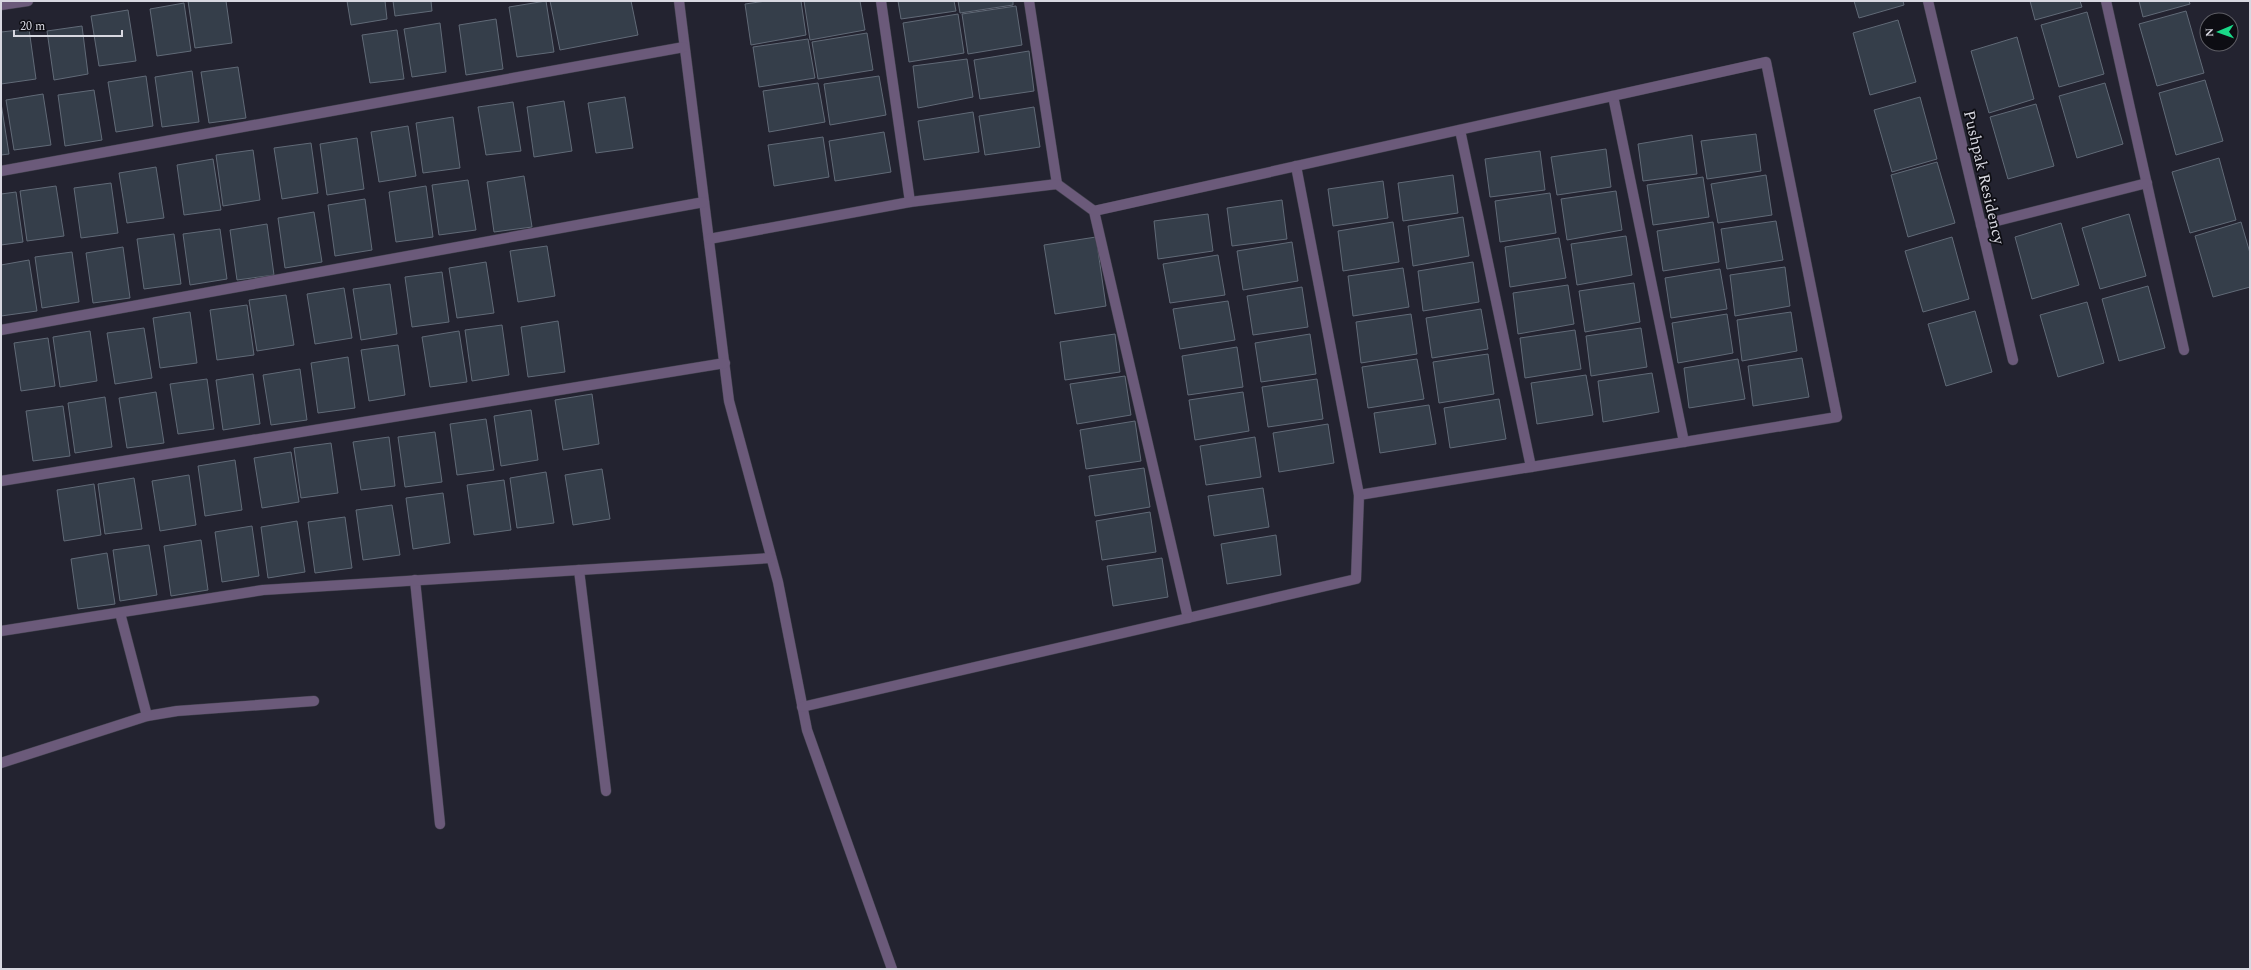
<svg xmlns="http://www.w3.org/2000/svg" width="2251" height="970" viewBox="0 0 2251 970" font-family="Spectral,serif">
<style>
.building{fill:#353e4a;stroke:#616a77}
.lines{fill:none;stroke-linecap:round;stroke-linejoin:round}
.minor-casing{stroke:#40404c;stroke-width:11}
.minor{stroke:#6b5a7a;stroke-width:10}
.labels{text-anchor:middle;stroke-width:3.5;stroke-linejoin:round;paint-order:stroke}
.street-label{font-size:16px;fill:#d8d8e1;stroke:#0d0d13}
</style>
<rect width="100%" height="100%" fill="#232330"/>
<g class="building">
<path d="M188,1H226L232,43L195,48Z"/>
<path d="M347,1H385L387,19L351,25Z"/>
<path d="M393,1H431L432,11L395,16Z"/>
<path d="M546,1L554,52L517,57L509,7Z"/>
<path d="M550,1H631L638,35L560,50Z"/>
<path d="M766,1H801L806,35L751,45L745,4Z"/>
<path d="M804,1H860L865,30L810,40Z"/>
<path d="M898,1H954L956,11L901,19Z"/>
<path d="M958,1H1013V5L960,13Z"/>
<path d="M1854,1H1903L1904,5L1859,18Z"/>
<path d="M2030,1H2080L2082,7L2035,20Z"/>
<path d="M2139,1H2189L2190,4L2143,17Z"/>
<path d="M184,3L191,51L157,56L150,9Z"/>
<path d="M1016,6L1022,45L968,54L962,14Z"/>
<path d="M128,10L136,61L99,66L91,16Z"/>
<path d="M2186,11L2204,73L2157,86L2139,24Z"/>
<path d="M2087,12L2104,74L2059,87L2041,25Z"/>
<path d="M958,14L964,53L909,62L903,23Z"/>
<path d="M496,19L503,69L466,75L459,25Z"/>
<path d="M1898,20L1916,82L1870,95L1853,33Z"/>
<path d="M440,23L446,72L412,77L404,29Z"/>
<path d="M82,26L88,74L54,80L47,31Z"/>
<path d="M29,29L36,79L1,84V32Z"/>
<path d="M397,30L404,79L370,83L362,35Z"/>
<path d="M867,33L873,70L818,79L812,42Z"/>
<path d="M2017,37L2034,99L1989,113L1971,51Z"/>
<path d="M808,39L815,78L759,87L753,47Z"/>
<path d="M1029,51L1034,91L980,99L974,60Z"/>
<path d="M967,59L973,97L918,108L913,66Z"/>
<path d="M238,67L246,118L209,123L201,72Z"/>
<path d="M192,71L199,122L162,127L155,77Z"/>
<path d="M146,76L153,126L116,132L108,82Z"/>
<path d="M879,76L886,115L830,125L824,84Z"/>
<path d="M2205,80L2223,141L2176,155L2159,93Z"/>
<path d="M818,83L825,122L769,132L763,91Z"/>
<path d="M2105,83L2123,144L2077,158L2059,96Z"/>
<path d="M94,90L102,140L65,146L58,95Z"/>
<path d="M43,94L51,145L14,150L6,100Z"/>
<path d="M625,97L633,148L596,153L588,103Z"/>
<path d="M1920,97L1937,159L1892,172L1874,110Z"/>
<path d="M564,101L572,151L534,157L527,107Z"/>
<path d="M513,102L521,151L486,155L478,107Z"/>
<path d="M1,103L9,154L1,155Z"/>
<path d="M2036,104L2054,166L2008,179L1990,117Z"/>
<path d="M1034,107L1040,147L985,155L979,116Z"/>
<path d="M973,112L979,152L924,160L918,121Z"/>
<path d="M453,117L460,168L423,173L416,123Z"/>
<path d="M408,126L416,176L379,182L371,132Z"/>
<path d="M884,132L891,172L835,181L829,141Z"/>
<path d="M1756,134L1761,171L1707,179L1701,141Z"/>
<path d="M1692,135L1697,174L1643,181L1638,144Z"/>
<path d="M823,137L829,177L774,186L768,145Z"/>
<path d="M357,138L364,189L327,195L320,144Z"/>
<path d="M311,143L318,193L282,199L274,148Z"/>
<path d="M1606,149L1611,187L1557,195L1551,157Z"/>
<path d="M253,150L260,200L223,206L216,155Z"/>
<path d="M1540,151L1545,190L1490,197L1485,159Z"/>
<path d="M2219,158L2236,220L2190,233L2172,172Z"/>
<path d="M213,159L221,210L184,215L177,165Z"/>
<path d="M1937,162L1955,223L1908,237L1891,175Z"/>
<path d="M156,167L164,218L127,223L119,173Z"/>
<path d="M1453,175L1458,213L1403,221L1398,183Z"/>
<path d="M1766,175L1772,215L1718,223L1711,184Z"/>
<path d="M524,176L532,227L494,232L487,182Z"/>
<path d="M1703,177L1709,217L1653,225L1647,185Z"/>
<path d="M468,180L476,230L439,235L432,185Z"/>
<path d="M1383,181L1388,218L1333,226L1328,189Z"/>
<path d="M111,183L118,233L81,238L74,188Z"/>
<path d="M56,186L64,236L27,241L20,191Z"/>
<path d="M426,186L433,237L396,242L389,192Z"/>
<path d="M1616,191L1622,230L1567,240L1561,199Z"/>
<path d="M16,192L23,242L1,245V194Z"/>
<path d="M1550,193L1556,233L1500,242L1495,201Z"/>
<path d="M365,199L372,250L335,256L328,205Z"/>
<path d="M1282,200L1287,239L1232,246L1227,208Z"/>
<path d="M314,212L322,262L285,268L278,218Z"/>
<path d="M1208,214L1213,251L1158,259L1154,221Z"/>
<path d="M2129,214L2146,276L2100,289L2082,228Z"/>
<path d="M1463,217L1469,256L1413,266L1408,226Z"/>
<path d="M1776,221L1783,260L1727,269L1721,229Z"/>
<path d="M1393,222L1399,262L1343,271L1338,231Z"/>
<path d="M1713,222L1719,262L1663,271L1657,231Z"/>
<path d="M2241,222L2250,253V287L2213,297L2195,236Z"/>
<path d="M2061,223L2079,285L2032,299L2015,237Z"/>
<path d="M267,224L274,275L237,280L230,230Z"/>
<path d="M220,229L227,279L190,285L183,234Z"/>
<path d="M174,234L181,284L144,289L137,239Z"/>
<path d="M1626,236L1632,275L1577,285L1571,244Z"/>
<path d="M1096,237L1106,306L1055,314L1044,245Z"/>
<path d="M1952,237L1969,299L1923,312L1905,251Z"/>
<path d="M1559,238L1566,278L1510,287L1505,247Z"/>
<path d="M1292,242L1298,281L1243,290L1237,251Z"/>
<path d="M547,246L555,296L518,302L510,251Z"/>
<path d="M123,247L130,298L93,303L86,253Z"/>
<path d="M72,252L79,302L42,308L35,257Z"/>
<path d="M1218,255L1225,295L1170,303L1163,264Z"/>
<path d="M29,260L37,311L1,316V265Z"/>
<path d="M486,262L494,313L457,318L449,268Z"/>
<path d="M1473,262L1479,302L1423,311L1418,271Z"/>
<path d="M1785,267L1790,306L1735,316L1730,275Z"/>
<path d="M1403,268L1409,307L1353,316L1348,276Z"/>
<path d="M1720,269L1727,309L1671,318L1665,278Z"/>
<path d="M442,272L449,322L412,327L405,277Z"/>
<path d="M1634,283L1640,322L1585,332L1579,291Z"/>
<path d="M390,284L397,334L361,340L353,289Z"/>
<path d="M1568,285L1574,324L1518,334L1513,293Z"/>
<path d="M2148,286L2165,348L2119,361L2102,299Z"/>
<path d="M1302,287L1308,327L1253,335L1247,296Z"/>
<path d="M344,288L352,338L315,344L307,294Z"/>
<path d="M286,295L294,345L257,351L249,300Z"/>
<path d="M1228,301L1235,340L1180,349L1173,309Z"/>
<path d="M2087,302L2104,363L2058,377L2040,315Z"/>
<path d="M247,305L254,355L217,360L210,310Z"/>
<path d="M1481,309L1488,349L1432,358L1426,318Z"/>
<path d="M1975,311L1992,372L1946,386L1928,324Z"/>
<path d="M190,312L197,363L160,368L153,318Z"/>
<path d="M1791,312L1797,351L1742,361L1737,320Z"/>
<path d="M1411,314L1417,354L1361,363L1356,322Z"/>
<path d="M1727,314L1733,353L1678,363L1672,323Z"/>
<path d="M558,321L565,372L528,377L521,327Z"/>
<path d="M502,325L509,375L472,381L465,330Z"/>
<path d="M144,328L152,378L115,384L107,333Z"/>
<path d="M1641,328L1647,367L1591,376L1586,336Z"/>
<path d="M1575,330L1581,369L1525,378L1520,338Z"/>
<path d="M90,331L97,381L60,387L53,337Z"/>
<path d="M459,331L467,382L430,387L422,337Z"/>
<path d="M1115,334L1120,372L1065,380L1060,342Z"/>
<path d="M1310,334L1316,374L1261,382L1255,343Z"/>
<path d="M48,338L55,386L21,391L14,343Z"/>
<path d="M398,345L405,395L369,401L361,350Z"/>
<path d="M1237,347L1243,387L1188,395L1182,356Z"/>
<path d="M1488,354L1494,394L1439,403L1433,362Z"/>
<path d="M348,357L355,408L318,413L311,363Z"/>
<path d="M1802,358L1809,397L1753,406L1748,366Z"/>
<path d="M1417,359L1424,399L1368,408L1362,367Z"/>
<path d="M1738,359L1745,399L1689,408L1684,368Z"/>
<path d="M300,369L307,420L271,425L263,375Z"/>
<path d="M1652,373L1659,412L1603,422L1598,381Z"/>
<path d="M253,374L260,424L223,430L216,380Z"/>
<path d="M1586,375L1593,415L1537,424L1531,383Z"/>
<path d="M1125,376L1131,415L1077,424L1070,384Z"/>
<path d="M207,379L214,429L178,434L170,384Z"/>
<path d="M1317,379L1323,419L1268,427L1262,387Z"/>
<path d="M156,392L164,443L127,448L119,398Z"/>
<path d="M1243,392L1249,431L1195,440L1189,400Z"/>
<path d="M592,394L599,444L563,450L555,400Z"/>
<path d="M105,397L112,447L75,453L68,403Z"/>
<path d="M1499,399L1506,439L1450,448L1444,408Z"/>
<path d="M1429,405L1436,444L1380,453L1374,413Z"/>
<path d="M63,406L70,456L33,461L26,411Z"/>
<path d="M531,410L538,460L501,466L494,416Z"/>
<path d="M486,419L494,470L457,475L450,424Z"/>
<path d="M1135,421L1141,461L1086,469L1080,430Z"/>
<path d="M1328,424L1334,463L1279,472L1273,433Z"/>
<path d="M435,432L442,482L405,487L398,437Z"/>
<path d="M389,437L395,486L361,490L353,442Z"/>
<path d="M1255,437L1261,477L1206,485L1200,446Z"/>
<path d="M331,443L338,493L301,498L294,448Z"/>
<path d="M291,452L299,502L262,508L254,458Z"/>
<path d="M235,460L242,510L205,516L198,466Z"/>
<path d="M1144,468L1150,507L1095,516L1089,476Z"/>
<path d="M602,469L610,519L573,525L565,475Z"/>
<path d="M546,472L554,523L517,528L510,478Z"/>
<path d="M189,475L196,525L160,531L152,481Z"/>
<path d="M134,478L142,529L105,534L98,484Z"/>
<path d="M504,480L511,530L474,535L467,485Z"/>
<path d="M94,484L101,535L64,541L57,490Z"/>
<path d="M1263,488L1269,527L1214,536L1208,496Z"/>
<path d="M443,493L450,543L413,549L406,498Z"/>
<path d="M392,505L400,555L363,560L356,510Z"/>
<path d="M1150,512L1156,552L1102,560L1096,521Z"/>
<path d="M345,517L352,568L315,573L308,522Z"/>
<path d="M297,521L305,572L268,578L261,527Z"/>
<path d="M252,526L259,576L222,582L215,532Z"/>
<path d="M1276,535L1281,575L1227,584L1221,544Z"/>
<path d="M201,540L208,590L171,596L164,546Z"/>
<path d="M149,545L157,595L120,601L113,550Z"/>
<path d="M107,553L115,604L78,609L71,559Z"/>
<path d="M1162,558L1168,597L1113,606L1107,566Z"/>
</g>
<g class="lines">
<defs>
<g id="minor">
<path d="M679,1L729,401L778,582L807,730L892,969"/>
<path d="M881,1L910,202"/>
<path d="M1029,1L1057,184"/>
<path d="M1928,1L2013,360"/>
<path d="M2106,1L2184,350"/>
<path d="M1,5L28,1"/>
<path d="M1613,96L1684,442"/>
<path d="M1460,130L1531,467"/>
<path d="M1296,166L1359,495"/>
<path d="M1,171L684,47"/>
<path d="M1981,225L2147,183"/>
<path d="M709,239L910,202L1057,184L1094,211L1766,62L1837,417L1359,495L1356,579L1188,618L1094,211"/>
<path d="M1,330L704,202"/>
<path d="M1,481L725,363"/>
<path d="M579,570L606,791"/>
<path d="M415,580L440,824"/>
<path d="M120,613L147,716"/>
<path d="M1,631L263,590L771,558"/>
<path d="M802,707L1188,618"/>
<path d="M1,763L147,716L177,711L314,701"/>
</g>
</defs>
<use href="#minor" class="minor-casing"/>
<use href="#minor" class="minor"/>
</g>
<g class="labels">
<g class="street-label">
<text transform="translate(1985 177) rotate(77)" y="6">Pushpak Residency</text>
</g>
</g>
<rect width="2251" height="970" fill="none" stroke="#d8d8e1" stroke-width="4"/>
<g transform="translate(2219 32) rotate(268)"><circle r="19" fill="#0d0d13" stroke="#5e5e65"/>
<path d="M0-3L7 15L0 10L-7 15Z" fill="#1ad988"/>
<text y="-6" font-size="11" font-weight="bold" text-anchor="middle" fill="#d8d8e1">N</text>
</g>
<path d="M14 30v6h108v-6" fill="none" stroke="#d8d8e1" stroke-width="2"/>
<text x="20" y="30" font-size="12" fill="#d8d8e1" stroke="#0d0d13" stroke-width="3" paint-order="stroke">20 m</text>
</svg>
